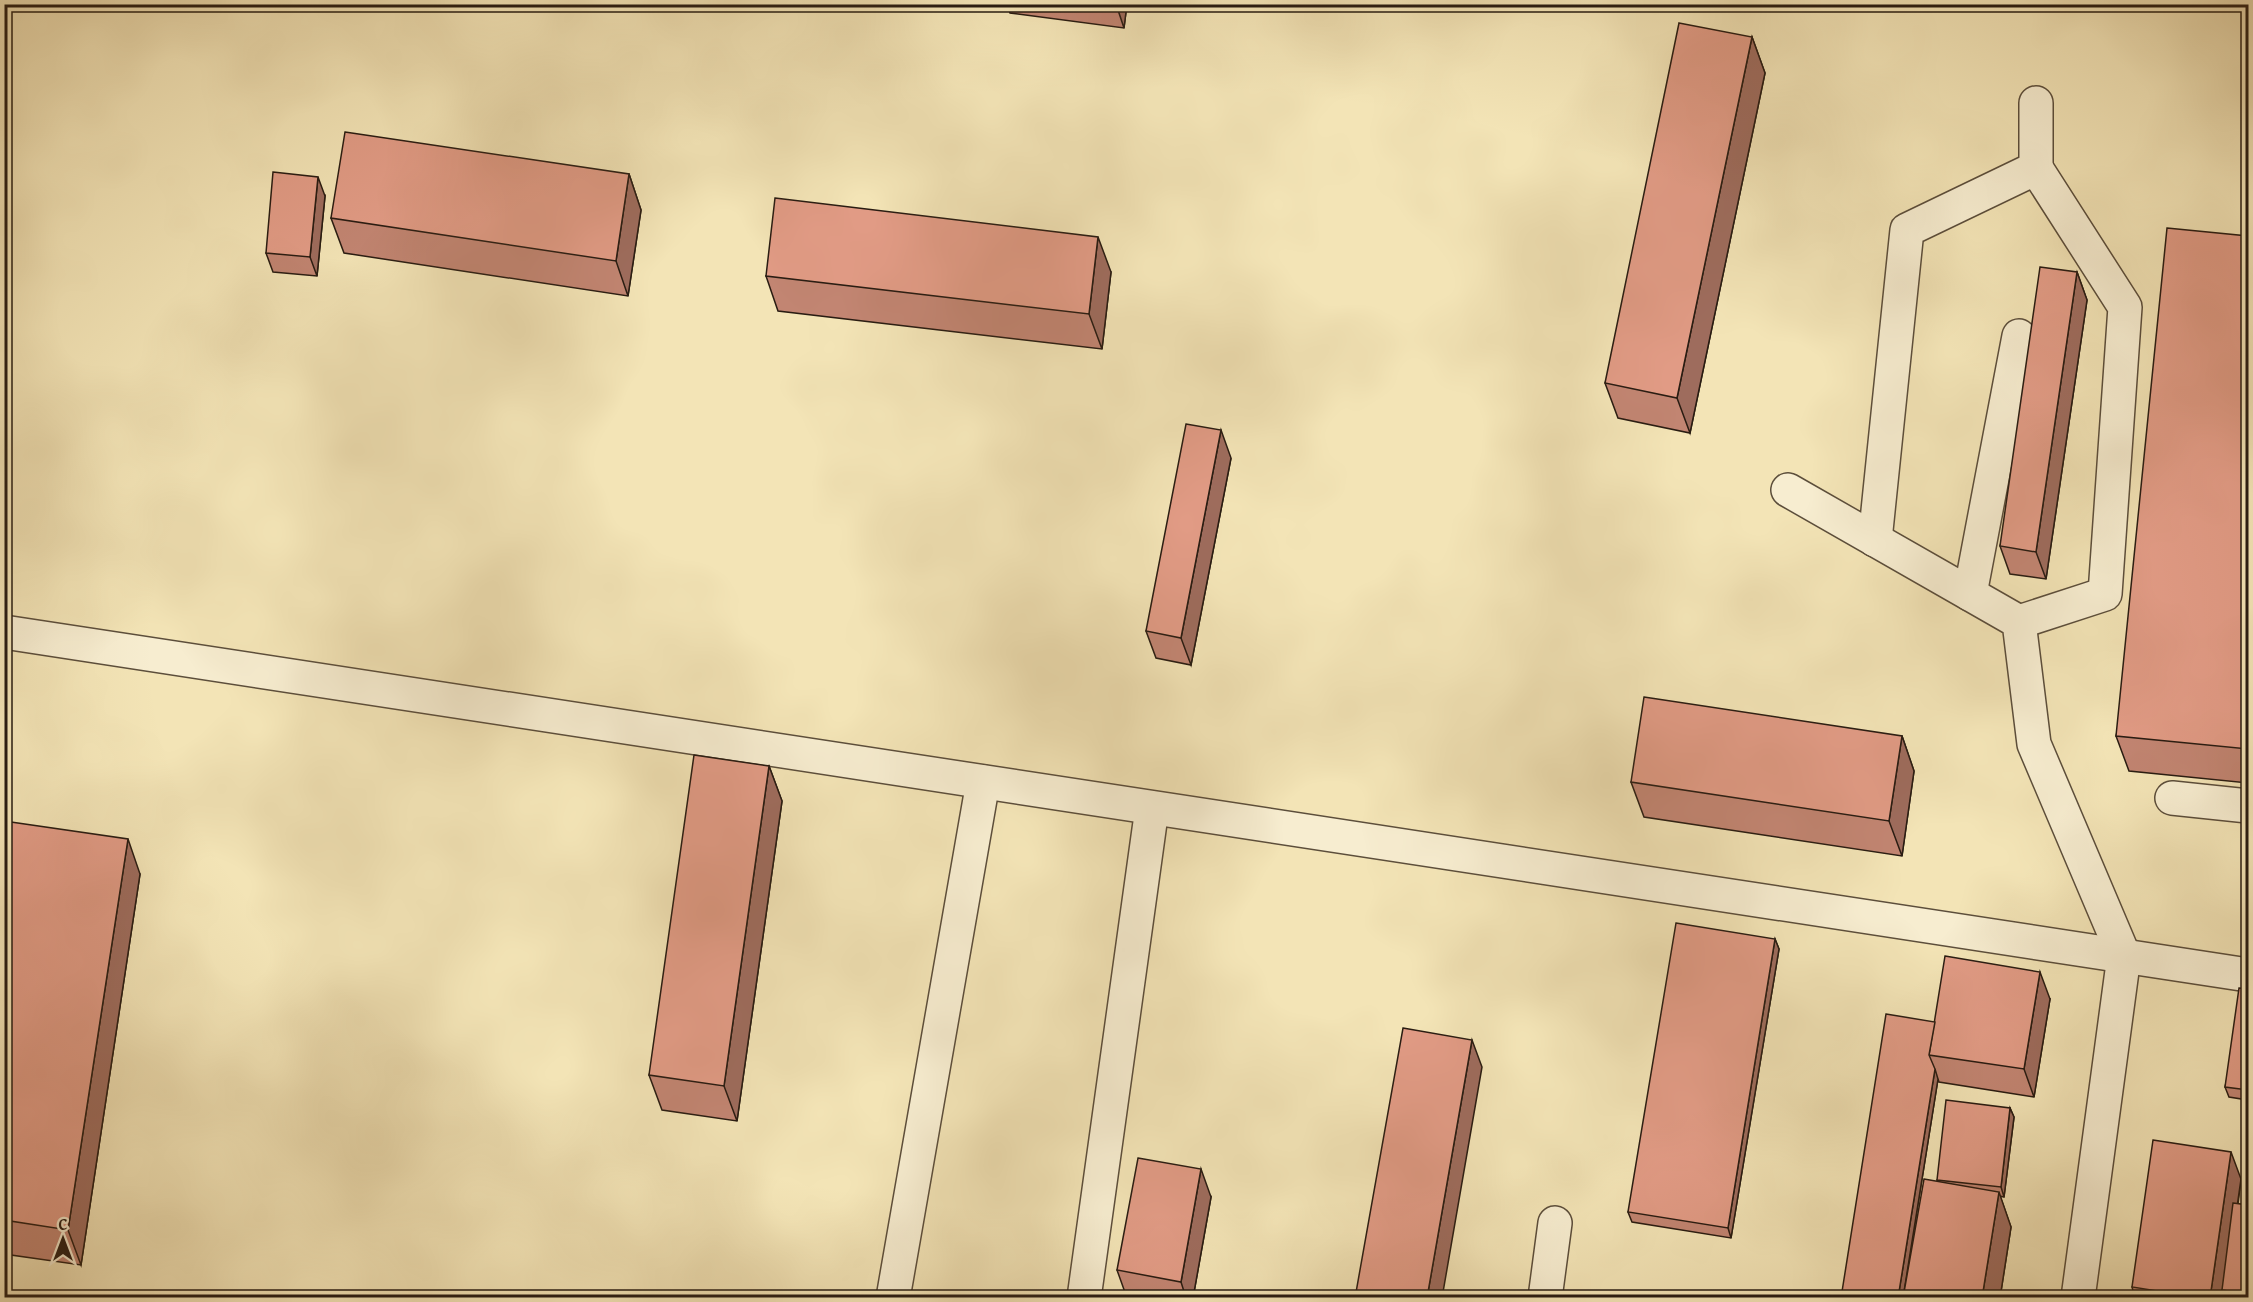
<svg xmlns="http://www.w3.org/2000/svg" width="2253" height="1302" viewBox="0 0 2253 1302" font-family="'Gentium Book Plus',serif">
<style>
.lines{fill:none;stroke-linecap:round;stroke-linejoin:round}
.minor-casing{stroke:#5c4e3b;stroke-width:36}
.minor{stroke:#f7edd0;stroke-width:33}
.wall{fill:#c28572;stroke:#291c12;stroke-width:1.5}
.shaded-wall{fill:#9e6c5d;stroke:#291c12;stroke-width:1.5}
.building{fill:#e19b85;stroke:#291c12;stroke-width:1.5}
</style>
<rect width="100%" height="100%" fill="#f3e4b6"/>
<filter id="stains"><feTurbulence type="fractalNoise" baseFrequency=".00333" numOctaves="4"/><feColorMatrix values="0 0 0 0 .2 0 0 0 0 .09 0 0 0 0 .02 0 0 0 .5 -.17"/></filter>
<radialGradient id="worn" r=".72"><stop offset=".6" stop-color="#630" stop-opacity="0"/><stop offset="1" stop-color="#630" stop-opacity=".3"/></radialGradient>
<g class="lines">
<defs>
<g id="minor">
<path d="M1788,490L2019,622L2034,744L2124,956L2078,1298"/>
<path d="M1875,540L1907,230L2036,168V103"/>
<path d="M1970,594L2019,336"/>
<path d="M2019,622L2105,594L2125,307L2036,168"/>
<path d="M4,632L2248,975"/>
<path d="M2172,798L2248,806"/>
<path d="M893,1298L983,782"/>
<path d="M1084,1298L1152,808"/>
<path d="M1545,1298L1555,1223"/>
</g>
</defs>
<use href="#minor" class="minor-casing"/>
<use href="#minor" class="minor"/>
</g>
<g class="wall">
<path d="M1007,4H1127L1124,28L1010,13Z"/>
<path d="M1752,37L1765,73L1690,433L1618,418L1605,383Z"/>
<path d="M629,174L641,210L628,296L344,253L331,218Z"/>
<path d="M325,196L317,276L273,272L266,253Z"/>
<path d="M2248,236V783L2129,771L2116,736Z"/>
<path d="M1111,272L1102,349L778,311L766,276Z"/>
<path d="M2077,272L2087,300L2046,579L2010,574L2000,546Z"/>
<path d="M1231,458L1191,665L1156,658L1146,631Z"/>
<path d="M1902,736L1914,771L1902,856L1644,817L1631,782Z"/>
<path d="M769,766L782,801L737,1121L662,1110L649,1075Z"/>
<path d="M4,821L140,874L81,1265L4,1254Z"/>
<path d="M1775,939L1779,949L1731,1238L1632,1222L1628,1212Z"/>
<path d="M2248,989V1100L2229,1097L2225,1087Z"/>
<path d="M2050,999L2034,1097L1939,1082L1938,1079L1907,1273L1938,1181L1937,1180L2010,1108L2014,1117L2004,1197L2000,1196L2011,1227L2000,1298H1841L1935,1022Z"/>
<path d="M2241,1179L2238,1204L2248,1205V1298H2224V1297V1298H2135L2132,1287Z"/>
<path d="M1211,1197L1193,1298H1127L1117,1270Z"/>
</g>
<g class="shaded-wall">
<path d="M1116,4H1127L1124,28Z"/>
<path d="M1752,37L1765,73L1690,433L1677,398Z"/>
<path d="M629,174L641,210L628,296L616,261Z"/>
<path d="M318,177L325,196L317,276L310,257Z"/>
<path d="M1098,237L1111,272L1102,349L1089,314Z"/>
<path d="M2077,272L2087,300L2046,579L2036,552Z"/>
<path d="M1221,430L1231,458L1191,665L1181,638Z"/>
<path d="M1902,736L1914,771L1902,856L1889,821Z"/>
<path d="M769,766L782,801L737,1121L724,1086Z"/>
<path d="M128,839L140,874L81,1265L68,1230Z"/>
<path d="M1775,939L1779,949L1731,1238L1728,1228Z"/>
<path d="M2040,972L2050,999L2034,1097L2024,1069Z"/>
<path d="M1472,1040L1482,1067L1442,1298H1427Z"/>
<path d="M1935,1069L1938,1079L1903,1298H1898Z"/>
<path d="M2010,1108L2014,1117L2004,1197L2001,1187Z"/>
<path d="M2231,1152L2241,1179L2225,1291L2222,1290L2224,1298H2210Z"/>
<path d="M1201,1169L1211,1197L1193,1298H1186L1181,1282Z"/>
<path d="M1999,1192L2011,1227L2000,1298H1982Z"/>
</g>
<g class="building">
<path d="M1679,23L1752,37L1677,398L1605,383Z"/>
<path d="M345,132L629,174L616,261L331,218Z"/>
<path d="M273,172L318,177L310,257L266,253Z"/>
<path d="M775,198L1098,237L1089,314L766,276Z"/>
<path d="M2167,228L2248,236V749L2116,736Z"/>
<path d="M2040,267L2077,272L2036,552L2000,546Z"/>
<path d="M1186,424L1221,430L1181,638L1146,631Z"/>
<path d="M1644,697L1902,736L1889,821L1631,782Z"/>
<path d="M694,755L769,766L724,1086L649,1075Z"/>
<path d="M4,821L128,839L68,1230L4,1220Z"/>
<path d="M1676,923L1775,939L1728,1228L1628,1212Z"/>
<path d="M1945,956L2040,972L2024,1069L1929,1055Z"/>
<path d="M2239,988L2248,989V1090L2225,1087Z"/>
<path d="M1886,1014L1935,1022L1929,1055L1935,1069L1898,1298H1841Z"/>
<path d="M1403,1028L1472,1040L1427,1298H1355Z"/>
<path d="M1946,1100L2010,1108L2001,1187L1937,1180Z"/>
<path d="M2153,1140L2231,1152L2210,1298H2201L2132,1287Z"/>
<path d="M1138,1158L1201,1169L1181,1282L1117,1270Z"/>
<path d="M1924,1179L1999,1192L1982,1298H1903Z"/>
<path d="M2233,1203L2248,1205V1294L2222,1290Z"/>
</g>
<rect width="2253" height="1302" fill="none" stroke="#f3e4b6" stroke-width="24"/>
<rect x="6" y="6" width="2241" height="1290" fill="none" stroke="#291c12" stroke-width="3"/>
<rect x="12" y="12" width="2229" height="1278" fill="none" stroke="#291c12" stroke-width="1.5"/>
<g transform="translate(63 1239)" stroke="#f7edd0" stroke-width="4.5" paint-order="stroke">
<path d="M0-4.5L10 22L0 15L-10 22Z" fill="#291c12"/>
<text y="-9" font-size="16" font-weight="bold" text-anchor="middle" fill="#291c12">С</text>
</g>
<rect width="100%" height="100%" filter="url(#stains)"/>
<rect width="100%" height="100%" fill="url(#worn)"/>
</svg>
